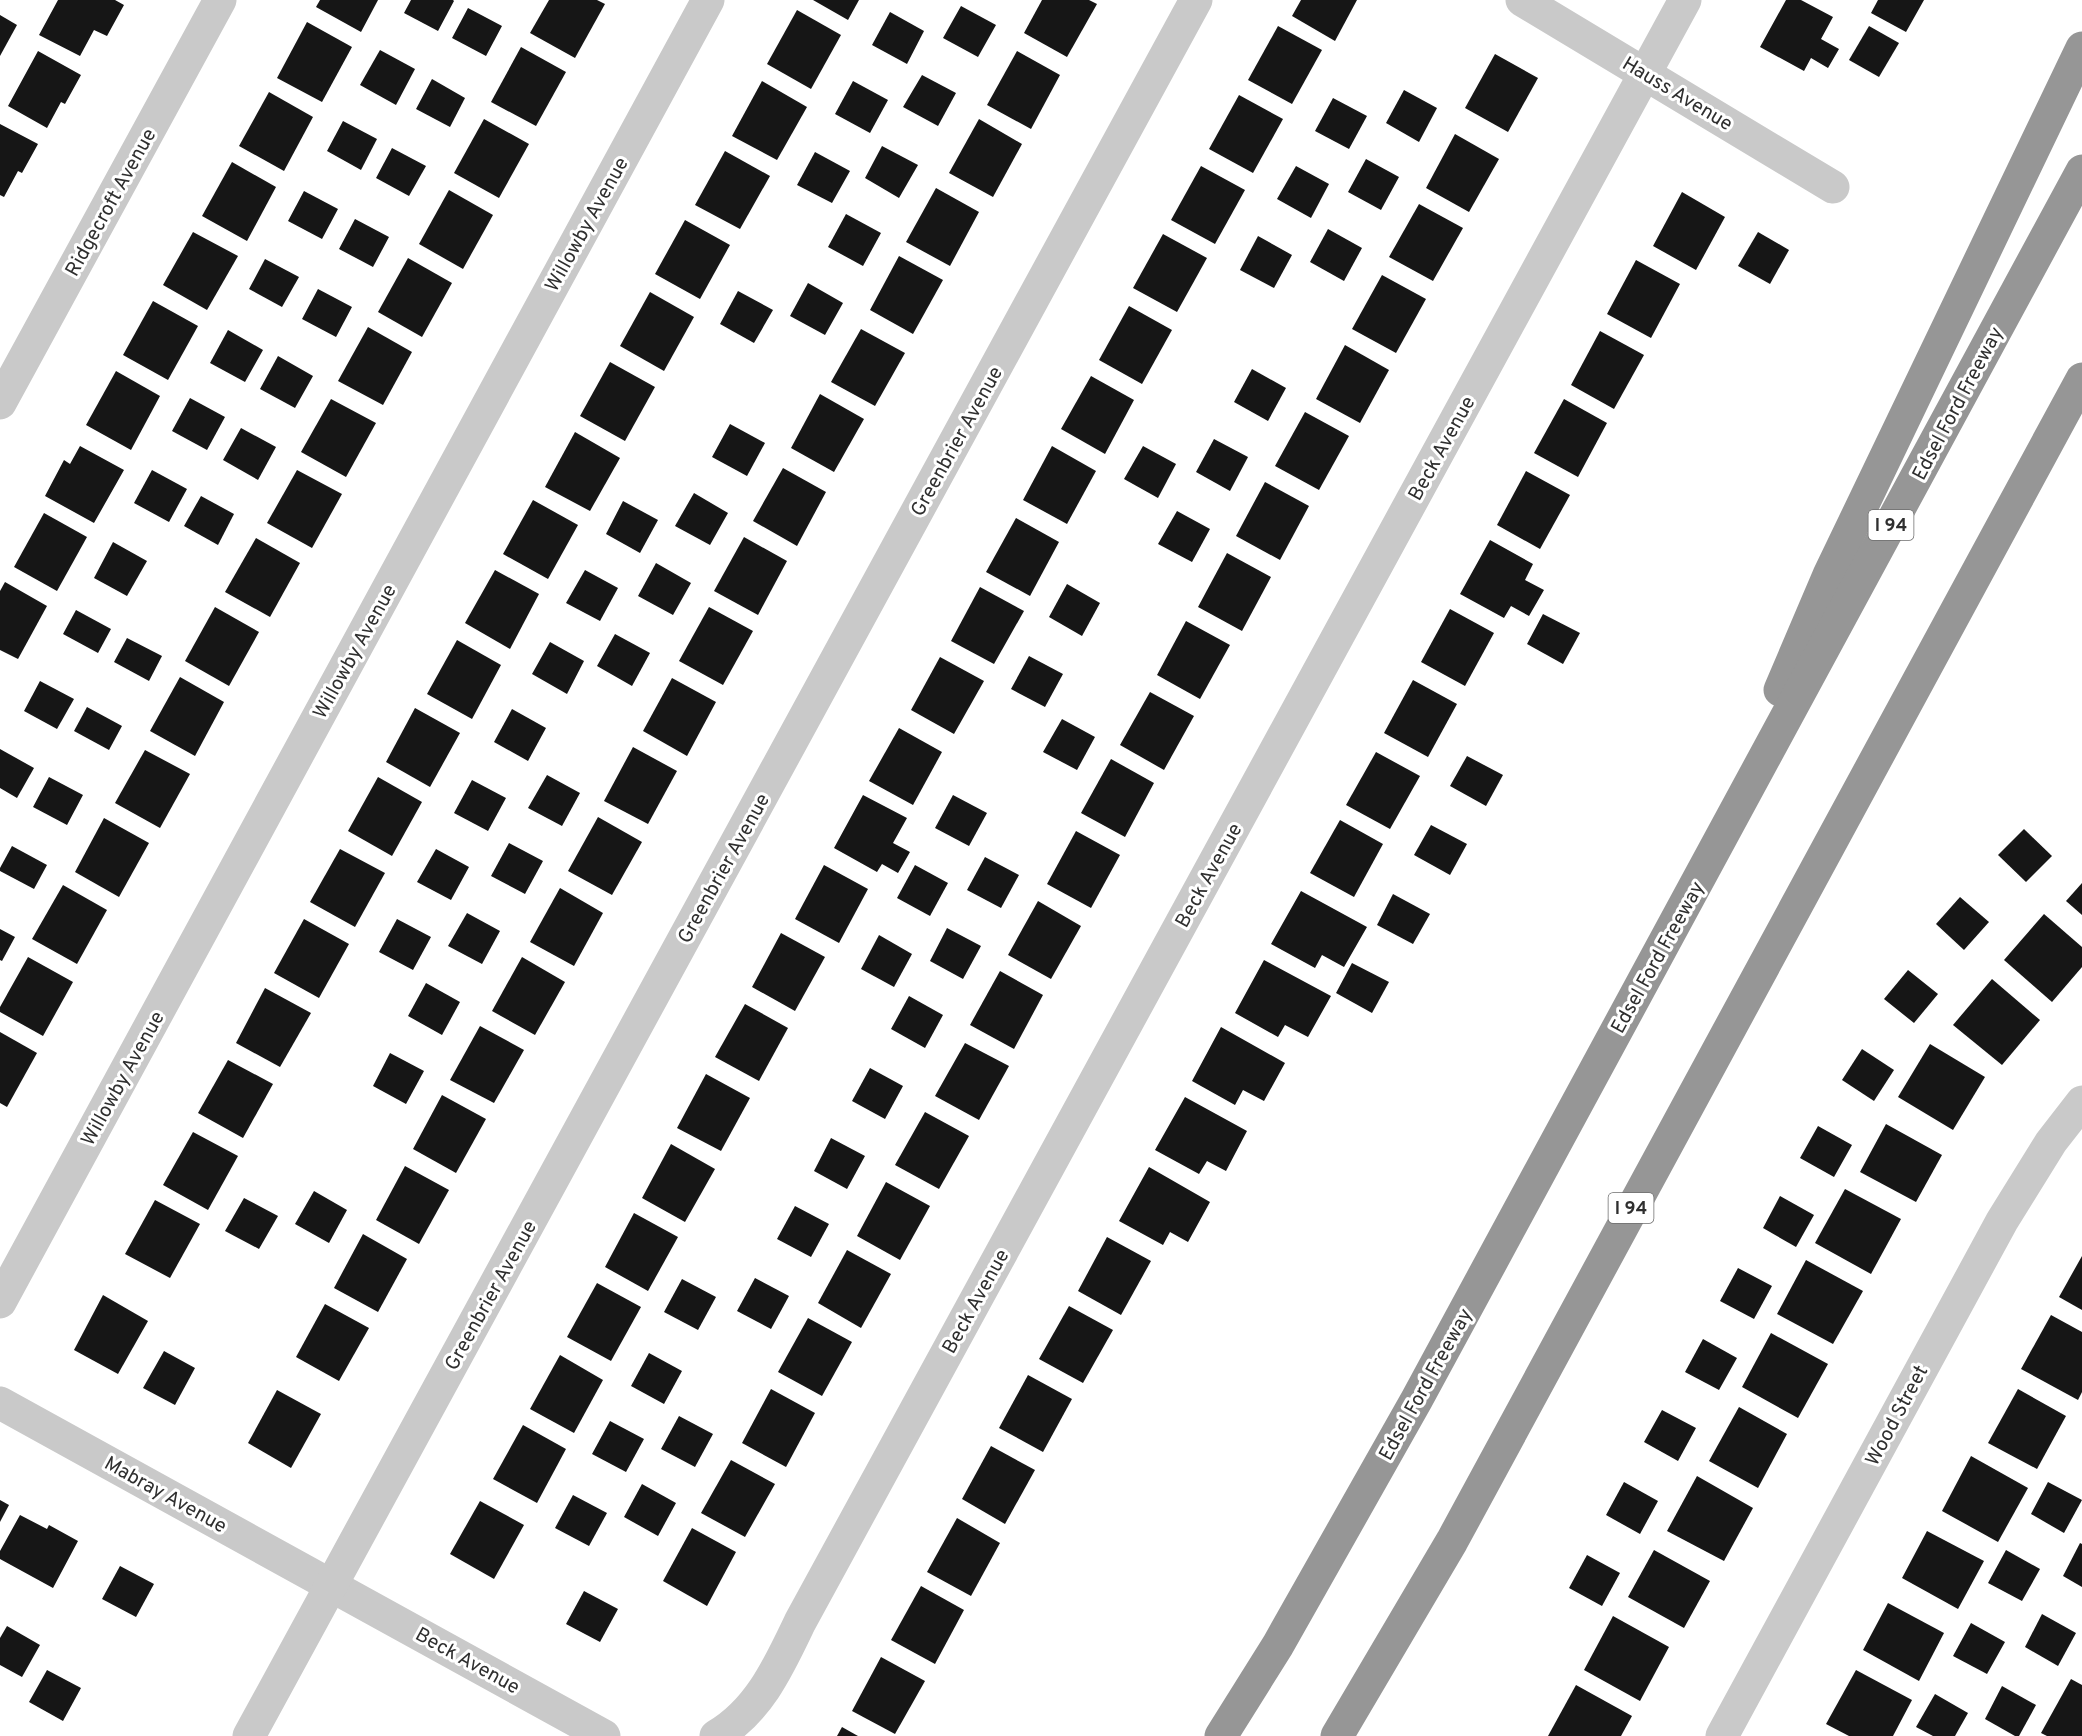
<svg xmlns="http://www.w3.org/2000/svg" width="2082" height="1736" viewBox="0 0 2082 1736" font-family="Overpass,sans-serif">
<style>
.building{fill:#161616}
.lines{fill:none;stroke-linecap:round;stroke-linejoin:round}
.minor{stroke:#c9c9c9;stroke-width:33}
.motorway{stroke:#969696;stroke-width:33}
.labels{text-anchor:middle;stroke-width:6;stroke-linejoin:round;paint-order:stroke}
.shield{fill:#fff;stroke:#6d6d6d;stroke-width:1.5}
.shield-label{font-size:18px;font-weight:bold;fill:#2f2f2f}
.street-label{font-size:20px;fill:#2f2f2f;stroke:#fff}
</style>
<rect width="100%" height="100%" fill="#fff"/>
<g class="building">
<path d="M58,0H115L124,5L107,36L94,30L80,56L39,35Z"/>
<path d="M320,0H378L361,32L316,7Z"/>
<path d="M411,0H453L454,1L438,31L404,13Z"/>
<path d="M549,0H597L605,4L575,58L530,33Z"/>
<path d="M813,0H859L848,20Z"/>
<path d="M1042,0H1089L1097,4L1067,57L1024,33Z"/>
<path d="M1301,0H1357L1335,41L1292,16Z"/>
<path d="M1786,0H1801L1833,17L1821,39L1839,49L1828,68L1811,58L1804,71L1760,47Z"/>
<path d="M1878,0H1924L1906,32L1871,13Z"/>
<path d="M961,6L996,25L978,57L943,38Z"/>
<path d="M468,8L502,26L486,56L452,38Z"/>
<path d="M797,10L841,35L811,89L767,64Z"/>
<path d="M890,12L924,31L907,64L872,45Z"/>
<path d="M0,15L17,25L0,56Z"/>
<path d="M307,22L352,47L322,102L277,78Z"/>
<path d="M1278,26L1322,50L1292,104L1248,80Z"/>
<path d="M1869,26L1899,43L1879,77L1849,60Z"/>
<path d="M521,47L566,72L536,126L491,102Z"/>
<path d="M380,50L415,69L396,105L360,85Z"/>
<path d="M38,51L81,75L65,104L61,102L47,128L8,106Z"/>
<path d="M1017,51L1060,75L1031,129L987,105Z"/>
<path d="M1495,54L1538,78L1508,132L1465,108Z"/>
<path d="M922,75L956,93L938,126L903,107Z"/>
<path d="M432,79L465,98L450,127L416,109Z"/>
<path d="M762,81L807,107L777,160L732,136Z"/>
<path d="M853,81L888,100L870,133L835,114Z"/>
<path d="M1404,90L1437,108L1419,142L1386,123Z"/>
<path d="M269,92L313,117L284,171L239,146Z"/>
<path d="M1239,95L1283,119L1253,173L1209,149Z"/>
<path d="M1333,98L1367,116L1349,149L1315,131Z"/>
<path d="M484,119L529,144L499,198L454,173Z"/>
<path d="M979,119L1022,144L993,197L949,173Z"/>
<path d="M343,121L377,139L361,170L327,151Z"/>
<path d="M0,124L38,144L22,173L18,171L4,197L0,195Z"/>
<path d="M1455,134L1499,159L1469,212L1426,188Z"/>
<path d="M882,146L918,165L899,198L865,178Z"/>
<path d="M392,148L426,166L409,196L376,178Z"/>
<path d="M725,151L770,176L740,229L695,205Z"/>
<path d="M815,152L850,171L832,203L797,185Z"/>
<path d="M1366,159L1399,177L1381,210L1348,192Z"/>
<path d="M232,162L276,187L247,241L202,216Z"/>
<path d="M1201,166L1245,190L1215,244L1171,220Z"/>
<path d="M1296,166L1329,184L1311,218L1277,199Z"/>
<path d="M936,188L979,212L950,266L906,242Z"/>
<path d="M449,190L493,215L463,269L419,244Z"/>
<path d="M304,191L338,209L322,239L288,221Z"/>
<path d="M1682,192L1725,217L1696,270L1653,246Z"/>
<path d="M1419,204L1463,228L1433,281L1389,257Z"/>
<path d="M846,214L881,233L863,266L828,247Z"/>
<path d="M355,219L389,237L373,267L339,249Z"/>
<path d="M685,220L730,245L700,299L655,274Z"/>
<path d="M1328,229L1362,248L1344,281L1310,262Z"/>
<path d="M193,232L238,256L207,310L163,285Z"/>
<path d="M1758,232L1789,250L1770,284L1738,266Z"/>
<path d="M1163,234L1207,258L1177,312L1133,288Z"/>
<path d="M1258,236L1292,255L1274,288L1240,270Z"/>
<path d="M899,256L943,280L913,334L870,310Z"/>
<path d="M408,258L452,283L422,337L378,312Z"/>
<path d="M265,259L299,277L282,307L249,289Z"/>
<path d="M1636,260L1680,284L1651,338L1607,314Z"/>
<path d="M1382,275L1426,299L1396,353L1352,329Z"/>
<path d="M808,283L843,303L825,335L790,316Z"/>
<path d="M318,289L352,307L336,337L302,319Z"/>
<path d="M738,291L773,310L754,343L720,324Z"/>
<path d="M650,292L694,317L664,371L620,346Z"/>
<path d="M153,301L198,326L168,380L123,355Z"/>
<path d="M1129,306L1172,330L1142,384L1099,360Z"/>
<path d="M368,327L412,352L383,405L338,381Z"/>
<path d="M861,329L905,353L875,406L831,382Z"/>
<path d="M228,330L263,350L245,382L210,363Z"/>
<path d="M1600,331L1644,355L1614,409L1571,385Z"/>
<path d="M1345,345L1389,370L1360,423L1316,399Z"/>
<path d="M278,356L313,376L295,408L260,389Z"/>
<path d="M610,362L655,387L625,441L580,416Z"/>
<path d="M1252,369L1286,388L1268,421L1234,402Z"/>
<path d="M116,371L160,396L131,450L86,425Z"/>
<path d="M1091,376L1134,400L1105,454L1061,429Z"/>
<path d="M820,394L864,419L834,472L791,448Z"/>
<path d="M190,398L225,417L207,450L172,431Z"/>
<path d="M331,399L376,423L346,477L301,452Z"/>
<path d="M1564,399L1607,423L1578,477L1534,453Z"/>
<path d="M1305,412L1349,436L1319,490L1275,466Z"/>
<path d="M730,424L765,443L747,476L712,457Z"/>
<path d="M241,428L276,447L258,480L223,460Z"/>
<path d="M575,432L620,458L590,511L545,487Z"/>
<path d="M1214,439L1248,457L1230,491L1196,472Z"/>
<path d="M80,446L124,470L94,523L45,496L64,460L70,464Z"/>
<path d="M1052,446L1096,471L1067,524L1023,500Z"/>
<path d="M1143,446L1176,464L1158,498L1124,479Z"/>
<path d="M783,468L826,492L797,546L753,521Z"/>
<path d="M152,470L187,489L169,522L134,503Z"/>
<path d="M297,470L342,494L312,548L267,523Z"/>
<path d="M1526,471L1570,495L1540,549L1497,525Z"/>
<path d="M1265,482L1309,506L1280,560L1236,536Z"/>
<path d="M694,493L728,513L710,545L675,526Z"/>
<path d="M201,496L234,514L218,545L184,526Z"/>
<path d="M533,500L578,525L548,579L503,554Z"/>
<path d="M623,501L658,520L640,553L606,534Z"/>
<path d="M1177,511L1210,529L1192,562L1158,544Z"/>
<path d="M44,513L87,537L57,591L14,567Z"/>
<path d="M1016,518L1059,542L1030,596L986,572Z"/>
<path d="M744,537L787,561L758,615L714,591Z"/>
<path d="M256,538L300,563L270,617L225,592Z"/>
<path d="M1490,540L1533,564L1525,580L1544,590L1529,616L1511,606L1504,618L1460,594Z"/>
<path d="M113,542L147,561L127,596L94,578Z"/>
<path d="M1227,553L1271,577L1242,631L1198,607Z"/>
<path d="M656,563L691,583L673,615L638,596Z"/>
<path d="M495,570L539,594L510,649L465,623Z"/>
<path d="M585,570L618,588L600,621L566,603Z"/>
<path d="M5,582L47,606L18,659L0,650V591Z"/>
<path d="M1067,584L1100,603L1082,636L1049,617Z"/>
<path d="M980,587L1024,611L994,664L951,641Z"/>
<path d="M215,607L259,632L229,686L185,661Z"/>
<path d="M709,607L753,631L723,685L679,661Z"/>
<path d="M1450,609L1494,633L1465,686L1421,662Z"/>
<path d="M76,610L111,629L98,653L63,634Z"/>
<path d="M1543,614L1580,633L1563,664L1527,644Z"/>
<path d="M1186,621L1230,645L1200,699L1157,675Z"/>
<path d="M615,634L650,653L632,686L597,666Z"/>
<path d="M127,638L162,656L149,681L114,662Z"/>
<path d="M457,640L501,665L472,719L427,694Z"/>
<path d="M550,642L584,661L567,694L532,674Z"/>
<path d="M1029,656L1063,674L1045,707L1011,689Z"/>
<path d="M940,657L984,681L954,734L911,710Z"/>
<path d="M180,677L224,702L195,756L150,731Z"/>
<path d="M672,678L716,702L687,756L643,731Z"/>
<path d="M1413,680L1457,704L1428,757L1384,733Z"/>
<path d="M40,681L74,699L57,729L24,711Z"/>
<path d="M1150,692L1194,716L1164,770L1120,745Z"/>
<path d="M87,707L122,726L109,750L74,731Z"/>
<path d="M415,708L460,733L430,787L386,762Z"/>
<path d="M512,709L546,728L528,761L494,742Z"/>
<path d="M1062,719L1095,737L1077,770L1043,752Z"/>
<path d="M899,728L942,752L913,805L869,781Z"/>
<path d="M633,747L677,771L648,824L604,801Z"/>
<path d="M0,749L34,768L17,798L0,788Z"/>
<path d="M145,750L190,774L160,828L115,803Z"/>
<path d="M1376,752L1420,776L1390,829L1346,805Z"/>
<path d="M1467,756L1503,775L1486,806L1450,786Z"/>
<path d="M1111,759L1154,783L1125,837L1081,813Z"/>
<path d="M547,775L580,793L562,826L528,808Z"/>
<path d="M49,777L83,795L67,825L33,807Z"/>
<path d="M378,777L422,802L392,856L348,831Z"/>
<path d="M472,780L506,798L488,831L454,813Z"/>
<path d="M863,795L907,818L893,843L910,852L898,873L882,864L877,872L834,848Z"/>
<path d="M953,795L987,813L969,846L935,828Z"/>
<path d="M598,817L642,842L612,895L568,871Z"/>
<path d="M104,818L149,843L119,897L75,872Z"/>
<path d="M1340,820L1383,844L1354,897L1310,873Z"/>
<path d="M1431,825L1467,844L1450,875L1414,855Z"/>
<path d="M2024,829L2052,856L2026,882L1998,855Z"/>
<path d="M1076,831L1120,855L1091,908L1047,884Z"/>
<path d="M509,843L543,861L525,894L491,876Z"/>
<path d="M12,846L47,865L34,889L0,871V868Z"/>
<path d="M340,849L385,873L355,927L310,902Z"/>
<path d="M436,849L469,867L451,900L417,882Z"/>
<path d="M985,857L1019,875L1001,908L967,890Z"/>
<path d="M824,865L868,889L839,943L795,919Z"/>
<path d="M915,865L948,883L930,916L897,898Z"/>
<path d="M2082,883V915L2066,901Z"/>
<path d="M63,885L107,910L77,964L32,939Z"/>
<path d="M560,888L603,913L574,966L530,942Z"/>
<path d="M1301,891L1367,927L1344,967L1322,955L1315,968L1271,944Z"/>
<path d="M1393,894L1430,914L1413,944L1377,925Z"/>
<path d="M1960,897L1989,922L1964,950L1936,924Z"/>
<path d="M1038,901L1081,926L1051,979L1008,955Z"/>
<path d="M467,913L500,931L482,964L448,946Z"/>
<path d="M2044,914L2082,947V967L2052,1002L2004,960Z"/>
<path d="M304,919L349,944L319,998L274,973Z"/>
<path d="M397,919L431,937L413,970L379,952Z"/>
<path d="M947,928L981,946L963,979L930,961Z"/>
<path d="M0,929L15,937L2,961L0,960Z"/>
<path d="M781,933L825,957L795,1011L752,987Z"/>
<path d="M879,935L912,954L894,987L861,969Z"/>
<path d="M28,957L73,982L43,1036L0,1012V1007Z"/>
<path d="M522,957L565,982L535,1035L492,1011Z"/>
<path d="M1264,960L1331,996L1308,1037L1285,1025L1278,1037L1235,1013Z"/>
<path d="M1352,963L1389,982L1372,1013L1336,993Z"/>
<path d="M1908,970L1938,994L1914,1023L1884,999Z"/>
<path d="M1000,971L1043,995L1014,1049L970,1025Z"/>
<path d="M1992,979L2040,1020L2002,1065L1953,1025Z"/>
<path d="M426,983L460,1002L442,1035L408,1016Z"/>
<path d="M265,988L311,1013L280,1067L236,1043Z"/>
<path d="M909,996L943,1015L925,1048L891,1029Z"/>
<path d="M745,1004L788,1028L759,1081L715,1057Z"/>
<path d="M480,1026L524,1050L494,1103L450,1080Z"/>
<path d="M1221,1027L1285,1063L1264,1101L1243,1090L1235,1105L1192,1081Z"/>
<path d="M0,1032L37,1053L7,1107L0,1103Z"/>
<path d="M965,1043L1009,1066L979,1120L935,1096Z"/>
<path d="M1930,1044L1985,1077L1953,1130L1898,1097Z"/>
<path d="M1862,1049L1894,1070L1874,1101L1842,1080Z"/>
<path d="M390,1053L424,1071L406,1104L373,1086Z"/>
<path d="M228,1060L273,1084L243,1138L198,1113Z"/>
<path d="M870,1068L903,1086L885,1119L852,1101Z"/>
<path d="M706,1074L750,1098L721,1151L677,1128Z"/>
<path d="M442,1095L486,1119L456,1173L413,1149Z"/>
<path d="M1185,1097L1247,1131L1226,1171L1207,1161L1199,1174L1155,1150Z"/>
<path d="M925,1112L969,1136L939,1189L895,1165Z"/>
<path d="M1886,1124L1942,1155L1916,1202L1860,1172Z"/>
<path d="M1818,1126L1852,1145L1834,1177L1800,1158Z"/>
<path d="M193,1132L238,1156L208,1210L163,1185Z"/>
<path d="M831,1138L865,1156L847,1189L814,1171Z"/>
<path d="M671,1144L715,1169L685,1222L642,1198Z"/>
<path d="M405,1166L449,1190L419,1244L376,1220Z"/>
<path d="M1149,1167L1210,1202L1188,1242L1170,1232L1163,1245L1119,1221Z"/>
<path d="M886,1182L930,1206L900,1260L857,1236Z"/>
<path d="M1845,1189L1901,1219L1871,1274L1815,1243Z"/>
<path d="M314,1191L347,1210L329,1243L295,1224Z"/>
<path d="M1780,1196L1814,1215L1796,1247L1763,1228Z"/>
<path d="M244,1198L278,1216L259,1249L225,1231Z"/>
<path d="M155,1200L200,1224L170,1278L125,1254Z"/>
<path d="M795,1206L829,1224L811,1257L777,1239Z"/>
<path d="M634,1213L678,1237L648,1291L605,1267Z"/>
<path d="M363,1234L407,1259L378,1312L334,1288Z"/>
<path d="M1107,1237L1151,1261L1121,1315L1078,1291Z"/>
<path d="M847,1250L891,1274L861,1328L818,1303Z"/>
<path d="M2082,1256V1310L2059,1297Z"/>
<path d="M1806,1260L1863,1291L1833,1344L1777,1314Z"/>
<path d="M1738,1268L1772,1286L1754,1319L1720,1301Z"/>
<path d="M755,1278L789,1296L771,1329L737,1311Z"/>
<path d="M682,1279L716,1297L698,1330L664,1312Z"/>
<path d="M597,1283L641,1307L611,1361L567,1337Z"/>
<path d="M103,1295L148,1321L118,1374L74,1350Z"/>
<path d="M325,1304L369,1328L339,1381L296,1357Z"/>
<path d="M1069,1306L1113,1330L1083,1383L1039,1359Z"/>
<path d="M2051,1315L2082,1332V1392L2078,1400L2021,1369Z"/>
<path d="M808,1318L852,1342L822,1396L778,1372Z"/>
<path d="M1771,1333L1828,1364L1798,1418L1742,1387Z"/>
<path d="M1703,1339L1737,1358L1719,1390L1685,1372Z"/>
<path d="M164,1351L195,1368L175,1405L143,1388Z"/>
<path d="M649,1353L682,1371L664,1404L631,1386Z"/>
<path d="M560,1355L603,1380L574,1433L530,1409Z"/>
<path d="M1028,1375L1072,1399L1043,1452L999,1428Z"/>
<path d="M771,1389L815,1413L786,1467L742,1443Z"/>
<path d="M2018,1389L2066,1416L2037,1469L1988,1443Z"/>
<path d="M277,1390L321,1414L291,1468L248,1443Z"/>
<path d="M1739,1407L1787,1434L1758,1488L1709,1461Z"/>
<path d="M1662,1410L1696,1428L1678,1461L1644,1442Z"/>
<path d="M679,1416L713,1434L695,1467L661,1449Z"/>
<path d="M610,1421L644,1439L626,1472L592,1454Z"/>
<path d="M523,1425L566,1449L537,1503L493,1479Z"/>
<path d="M991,1446L1035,1470L1005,1524L962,1499Z"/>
<path d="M1971,1456L2028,1488L1998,1542L1942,1511Z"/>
<path d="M731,1460L775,1484L745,1537L701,1513Z"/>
<path d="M1697,1476L1753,1508L1724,1561L1667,1531Z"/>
<path d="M1624,1482L1658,1501L1640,1534L1606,1515Z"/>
<path d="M2048,1482L2082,1500L2064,1533L2031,1514Z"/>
<path d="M642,1484L676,1503L658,1536L624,1517Z"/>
<path d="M573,1495L607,1513L589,1546L555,1528Z"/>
<path d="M0,1500L9,1505L0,1522Z"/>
<path d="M480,1501L524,1525L494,1579L450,1554Z"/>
<path d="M20,1515L47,1529L49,1525L78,1541L53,1588L0,1559V1551Z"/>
<path d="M957,1518L1000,1543L971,1596L927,1572Z"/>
<path d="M692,1528L736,1552L707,1606L663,1581Z"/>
<path d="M1927,1531L1984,1561L1958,1609L1902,1578Z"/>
<path d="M2080,1543L2082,1544V1587L2063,1576Z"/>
<path d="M1654,1550L1710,1581L1684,1628L1628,1597Z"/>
<path d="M2006,1550L2040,1569L2022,1601L1988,1583Z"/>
<path d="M1587,1555L1620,1573L1602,1606L1569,1588Z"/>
<path d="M120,1566L154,1584L136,1617L102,1599Z"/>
<path d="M921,1586L964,1610L935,1664L891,1640Z"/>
<path d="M584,1591L618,1609L600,1642L566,1624Z"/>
<path d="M1888,1603L1944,1633L1919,1681L1863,1650Z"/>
<path d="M2042,1614L2076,1633L2058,1666L2025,1647Z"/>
<path d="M1613,1616L1669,1647L1640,1701L1584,1670Z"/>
<path d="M1971,1623L2005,1642L1987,1674L1953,1656Z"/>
<path d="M7,1626L40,1645L22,1677L0,1665V1638Z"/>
<path d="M881,1657L925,1681L895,1734L852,1711Z"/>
<path d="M47,1670L81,1688L63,1721L29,1702Z"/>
<path d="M1856,1670L1912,1700L1893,1736H1849L1826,1724Z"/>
<path d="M2071,1679L2082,1685V1736H2047L2041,1733Z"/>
<path d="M1576,1685L1632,1716L1621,1736H1548Z"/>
<path d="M2002,1686L2036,1705L2019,1736H2015L1985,1719Z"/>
<path d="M1935,1694L1968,1713L1955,1736H1933L1916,1727Z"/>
<path d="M842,1727L858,1736H837Z"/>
</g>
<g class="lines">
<g class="minor">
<path d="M1522,0L1833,187"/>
<path d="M0,403L220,0"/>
<path d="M0,1302L708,0"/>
<path d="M0,1403L604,1736"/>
<path d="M249,1736L1196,0"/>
<path d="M716,1736C759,1711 779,1666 800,1622L1685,0"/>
<path d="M1722,1736L2002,1221L2051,1142L2082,1102"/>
</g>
<g class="motorway">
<path d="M1780,690L1829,575L2082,48"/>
<path d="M1221,1736L1278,1645L1417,1399L2082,171"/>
<path d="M1337,1736L1452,1541L2082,379"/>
</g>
</g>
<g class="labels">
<g class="shield">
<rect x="1868.5" y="510" width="45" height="30" rx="4.5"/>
<rect x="1608.5" y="1193" width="45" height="30" rx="4.5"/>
</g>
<g class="shield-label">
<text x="1891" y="531">I 94</text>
<text x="1631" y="1214">I 94</text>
</g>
<g class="street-label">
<text transform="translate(1678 93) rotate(31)" y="7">Hauss Avenue</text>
<text transform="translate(110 202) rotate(-61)" y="7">Ridgecroft Avenue</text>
<text transform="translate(586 224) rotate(-61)" y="7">Willowby Avenue</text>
<text transform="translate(1957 403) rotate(-62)" y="7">Edsel Ford Freeway</text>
<text transform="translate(956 441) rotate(-61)" y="7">Greenbrier Avenue</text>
<text transform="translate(1441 448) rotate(-61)" y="7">Beck Avenue</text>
<text transform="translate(354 651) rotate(-61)" y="7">Willowby Avenue</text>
<text transform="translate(723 868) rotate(-61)" y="7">Greenbrier Avenue</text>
<text transform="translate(1208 875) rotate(-61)" y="7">Beck Avenue</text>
<text transform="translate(1657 957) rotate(-61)" y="7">Edsel Ford Freeway</text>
<text transform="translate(122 1078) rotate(-61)" y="7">Willowby Avenue</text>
<text transform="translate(490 1295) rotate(-61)" y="7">Greenbrier Avenue</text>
<text transform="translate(975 1301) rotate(-61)" y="7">Beck Avenue</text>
<text transform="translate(1425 1384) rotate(-61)" y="7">Edsel Ford Freeway</text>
<text transform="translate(1896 1415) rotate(-62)" y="7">Wood Street</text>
<text transform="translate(166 1494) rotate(29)" y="7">Mabray Avenue</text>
<text transform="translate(468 1660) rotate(29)" y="7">Beck Avenue</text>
</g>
</g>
</svg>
